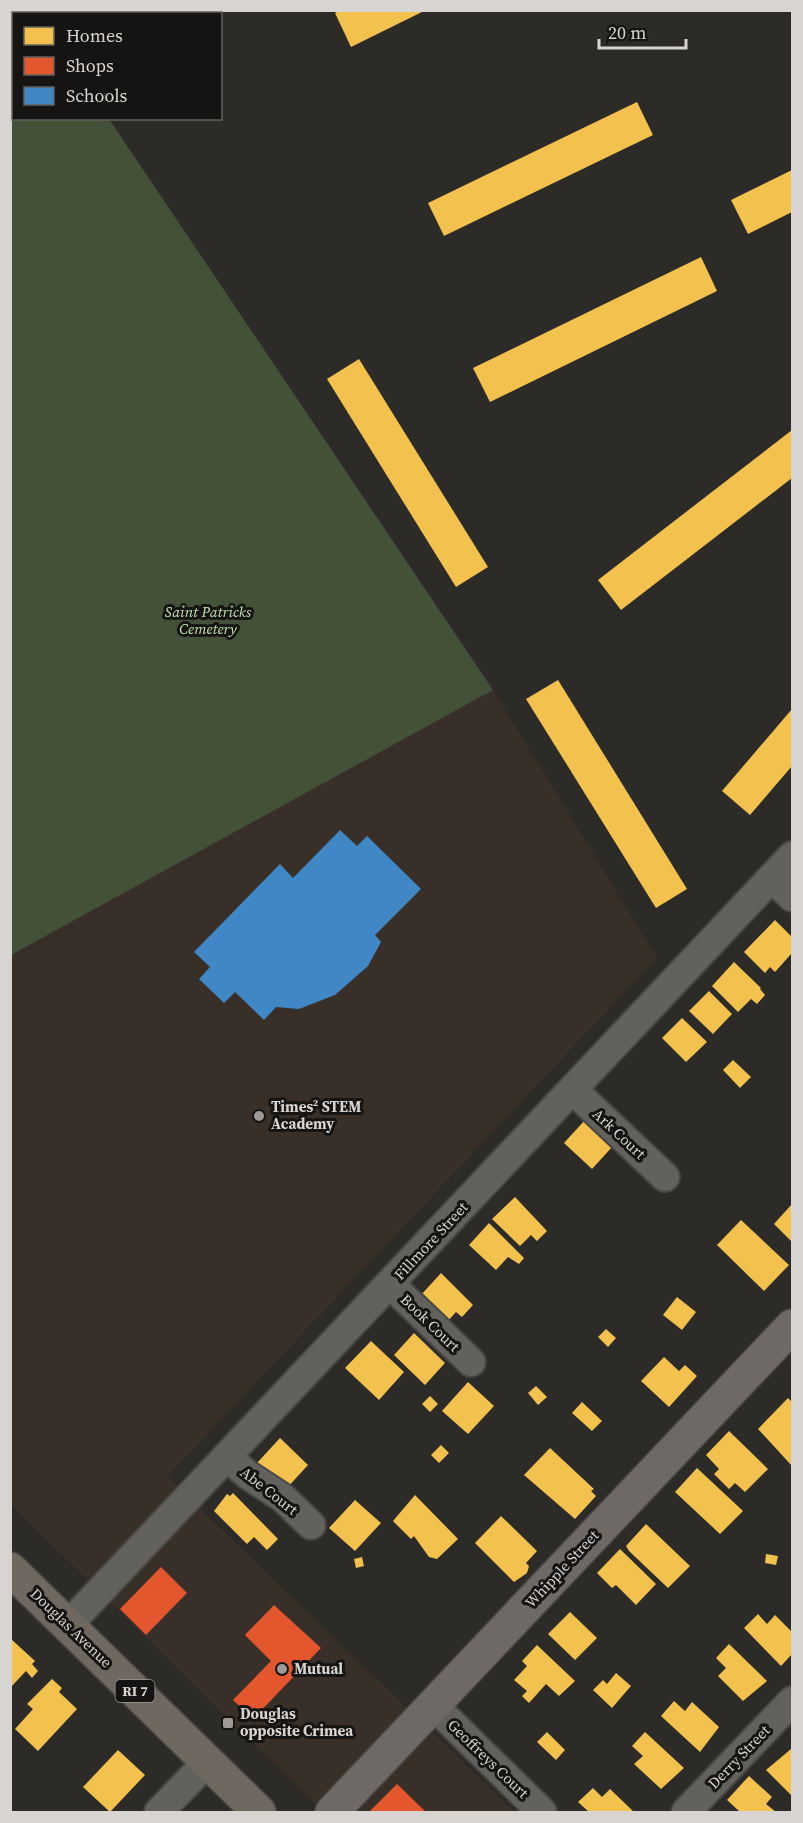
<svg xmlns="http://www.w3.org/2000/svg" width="803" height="1823" viewBox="0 0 803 1823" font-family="'Source Serif 4',serif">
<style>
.built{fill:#383028}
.green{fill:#435139}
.homes{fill:#f2c14e}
.shops{fill:#e4572e}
.schools{fill:#3f88c5}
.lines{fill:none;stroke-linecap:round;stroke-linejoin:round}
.street-casing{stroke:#474644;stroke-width:32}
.secondary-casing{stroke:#474644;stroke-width:36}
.primary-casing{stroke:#474644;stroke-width:36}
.street{stroke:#62615e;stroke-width:28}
.secondary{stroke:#6e6964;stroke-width:33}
.primary{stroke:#6f6861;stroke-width:33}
.poi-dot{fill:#9c9996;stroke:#161412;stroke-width:2}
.labels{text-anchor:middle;stroke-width:6;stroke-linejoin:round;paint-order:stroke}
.shield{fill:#161412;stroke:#9d9a98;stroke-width:1.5}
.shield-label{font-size:14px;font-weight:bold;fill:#d7d4d1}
.park-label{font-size:15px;font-style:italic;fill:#c1e4ad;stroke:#161412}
.poi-label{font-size:15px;font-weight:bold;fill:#d7d4d1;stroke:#161412;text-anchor:start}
.street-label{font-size:15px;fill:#d7d4d1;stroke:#161412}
</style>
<rect width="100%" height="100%" fill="#2d2b28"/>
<path class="built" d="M493,690L657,958L167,1477L515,1812H323L11,1504L10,955Z"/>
<path class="green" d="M37,11L39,13L14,14V118L109,119L493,690L11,955L10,11Z"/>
<g class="homes">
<path d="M47,10H91L85,14H49Z"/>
<path d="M341,10H426L351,47L335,13Z"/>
<path d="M637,102L653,135L444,236L428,203Z"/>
<path d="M792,170V212L748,234L731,200Z"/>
<path d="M701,257L717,291L490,402L473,368Z"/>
<path d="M359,359L488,567L456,587L327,379Z"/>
<path d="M792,430V478L621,610L598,580Z"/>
<path d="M558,680L687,889L656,908L526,699Z"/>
<path d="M792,709V766L750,815L722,791Z"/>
<path d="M775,920L792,937V953L775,972L770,967L765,973L744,952Z"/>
<path d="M734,962L761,988L760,989L765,995L757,1004L751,999L738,1012L712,986Z"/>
<path d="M709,991L732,1014L713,1034L689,1011Z"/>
<path d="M682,1018L707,1042L686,1062L662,1038Z"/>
<path d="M733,1060L751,1077L740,1088L723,1070Z"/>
<path d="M585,1120L613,1146L592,1169L564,1143Z"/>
<path d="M515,1197L547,1231L537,1241L531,1235L520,1246L492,1219Z"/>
<path d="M792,1204V1242L774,1224Z"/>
<path d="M741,1220L789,1265L764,1291L717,1245Z"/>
<path d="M489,1223L524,1258L519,1264L508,1257L496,1270L469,1245Z"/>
<path d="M441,1273L473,1305L462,1317L456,1312L448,1321L421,1295Z"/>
<path d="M677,1297L696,1312L682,1330L663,1315Z"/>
<path d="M606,1329L616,1338L608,1347L598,1337Z"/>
<path d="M414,1333L445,1363L425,1385L394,1355Z"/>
<path d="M371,1341L404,1372L379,1400L345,1368Z"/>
<path d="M664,1357L679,1371L685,1365L697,1376L669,1407L641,1381Z"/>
<path d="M468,1382L494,1406L468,1434L442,1411Z"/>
<path d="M536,1386L547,1397L538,1405L528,1393Z"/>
<path d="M430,1396L438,1404L430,1412L422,1404Z"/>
<path d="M788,1398L792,1402V1466L758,1429Z"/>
<path d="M582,1402L602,1421L592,1431L572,1413Z"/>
<path d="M729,1431L768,1469L745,1492L735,1483L729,1489L714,1474L719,1469L706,1455Z"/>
<path d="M280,1438L308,1465L286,1489L257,1463Z"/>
<path d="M441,1445L449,1453L439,1463L431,1455Z"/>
<path d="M550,1448L594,1489L591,1491L596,1496L575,1519L524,1475Z"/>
<path d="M697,1468L743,1511L720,1534L675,1492Z"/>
<path d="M233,1493L278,1539L267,1550L254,1537L247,1544L214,1511L227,1494L230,1496Z"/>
<path d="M415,1495L458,1539L437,1559L429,1557L414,1536L411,1539L393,1521Z"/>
<path d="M355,1500L381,1523L355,1551L329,1528Z"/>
<path d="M501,1516L537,1551L526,1563L529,1566L527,1573L514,1582L475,1543Z"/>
<path d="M646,1524L690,1566L668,1588L629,1551L626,1546Z"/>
<path d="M620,1549L656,1584L636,1605L616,1585L612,1588L597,1573Z"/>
<path d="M766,1554L778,1556L776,1565L765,1563Z"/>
<path d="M362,1557L364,1566L356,1568L354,1559Z"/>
<path d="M570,1612L597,1638L575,1660L548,1634Z"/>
<path d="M758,1614L767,1624L775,1615L792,1632V1654L781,1666L744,1628Z"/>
<path d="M10,1638L35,1661L32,1664L38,1671L32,1678L26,1671L10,1688Z"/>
<path d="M729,1644L767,1681L743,1701L718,1676L726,1668L716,1658Z"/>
<path d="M537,1645L575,1681L559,1696L546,1684L529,1703L522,1696L527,1691L514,1680L527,1666L522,1661Z"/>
<path d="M616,1673L631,1686L612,1708L593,1690L603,1680L607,1684Z"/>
<path d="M52,1679L62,1688L59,1692L77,1709L38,1751L15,1729L33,1709L27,1704Z"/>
<path d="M674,1701L685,1711L692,1702L719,1727L700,1752L661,1716Z"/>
<path d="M547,1732L565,1750L556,1760L537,1742Z"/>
<path d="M645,1732L684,1768L661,1789L634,1764L643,1756L632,1746Z"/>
<path d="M791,1749L792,1751V1796L766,1770Z"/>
<path d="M118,1750L145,1775L110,1812L83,1787Z"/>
<path d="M749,1776L772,1797L766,1804L776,1812H740L727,1800Z"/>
<path d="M593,1788L602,1797L610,1789L634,1812H589L578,1802Z"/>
</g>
<g class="shops">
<path d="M161,1567L187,1593L146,1635L120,1609Z"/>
<path d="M274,1605L321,1648L253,1719L233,1700L271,1661L245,1635Z"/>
<path d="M397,1784L426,1812H369Z"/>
</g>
<path class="schools" d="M340,830L357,846L367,836L421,889L375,935L381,942L368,966L335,995L299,1009L276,1007L264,1020L235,992L224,1003L199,979L210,967L194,952L280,864L293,878Z"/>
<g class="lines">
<defs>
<g id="street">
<path d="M773,879L792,897"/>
<path d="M573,1090L665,1177"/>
<path d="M390,1284L471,1362"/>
<path d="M227,1457L248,1475L283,1498L311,1525"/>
<path d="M68,1625L792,856"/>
<path d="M433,1705L542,1812"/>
<path d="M159,1812L207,1762"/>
<path d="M686,1812L792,1701"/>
</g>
<path id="secondary" d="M332,1812L792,1326"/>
<path id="primary" d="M10,1569L259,1812"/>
</defs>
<use href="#street" class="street-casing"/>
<use href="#secondary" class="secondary-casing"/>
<use href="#primary" class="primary-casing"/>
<use href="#street" class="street"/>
<use href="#secondary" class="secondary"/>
<use href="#primary" class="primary"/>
</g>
<g class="poi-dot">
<circle cx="259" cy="1116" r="6"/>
<circle cx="282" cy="1669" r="6"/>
<rect x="222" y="1717" width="12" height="12" rx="3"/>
</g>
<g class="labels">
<rect class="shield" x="115.5" y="1680" width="39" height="22" rx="4.5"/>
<g class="shield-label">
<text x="135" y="1696">RI 7</text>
</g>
<g class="park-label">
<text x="208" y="617">Saint Patricks<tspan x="208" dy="17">Cemetery</tspan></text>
</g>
<g class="poi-label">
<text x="271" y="1112">Times² STEM<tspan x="271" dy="17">Academy</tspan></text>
<text x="294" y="1674">Mutual</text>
<text x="240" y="1719">Douglas<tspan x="240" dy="17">opposite Crimea</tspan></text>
</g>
<g class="street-label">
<text transform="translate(619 1134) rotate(43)" y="5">Ark Court</text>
<text transform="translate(431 1241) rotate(-47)" y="5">Fillmore Street</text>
<text transform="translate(430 1323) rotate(44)" y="5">Book Court</text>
<text transform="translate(269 1491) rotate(38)" y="5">Abe Court</text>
<text transform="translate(562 1569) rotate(-47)" y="5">Whipple Street</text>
<text transform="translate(71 1628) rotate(44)" y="5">Douglas Avenue</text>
<text transform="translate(739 1757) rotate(-46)" y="5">Derry Street</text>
<text transform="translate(488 1759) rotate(44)" y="5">Geoffreys Court</text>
</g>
</g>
<rect width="803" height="1823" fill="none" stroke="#d7d4d1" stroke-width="24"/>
<rect x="12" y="12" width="210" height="108" fill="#161412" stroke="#63615e" stroke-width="1.5"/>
<rect x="24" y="27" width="30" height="18" fill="#f2c14e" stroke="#63615e" stroke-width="1.5"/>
<text x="66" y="42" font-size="18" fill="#d7d4d1">Homes</text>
<rect x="24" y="57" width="30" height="18" fill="#e4572e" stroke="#63615e" stroke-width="1.5"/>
<text x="66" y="72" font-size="18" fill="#d7d4d1">Shops</text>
<rect x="24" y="87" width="30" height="18" fill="#3f88c5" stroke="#63615e" stroke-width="1.5"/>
<text x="66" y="102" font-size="18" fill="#d7d4d1">Schools</text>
<path d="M599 39v9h87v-9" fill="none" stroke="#d7d4d1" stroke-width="3"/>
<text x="608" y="39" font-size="18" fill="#d7d4d1" stroke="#161412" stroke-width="4.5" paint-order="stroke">20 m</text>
</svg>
